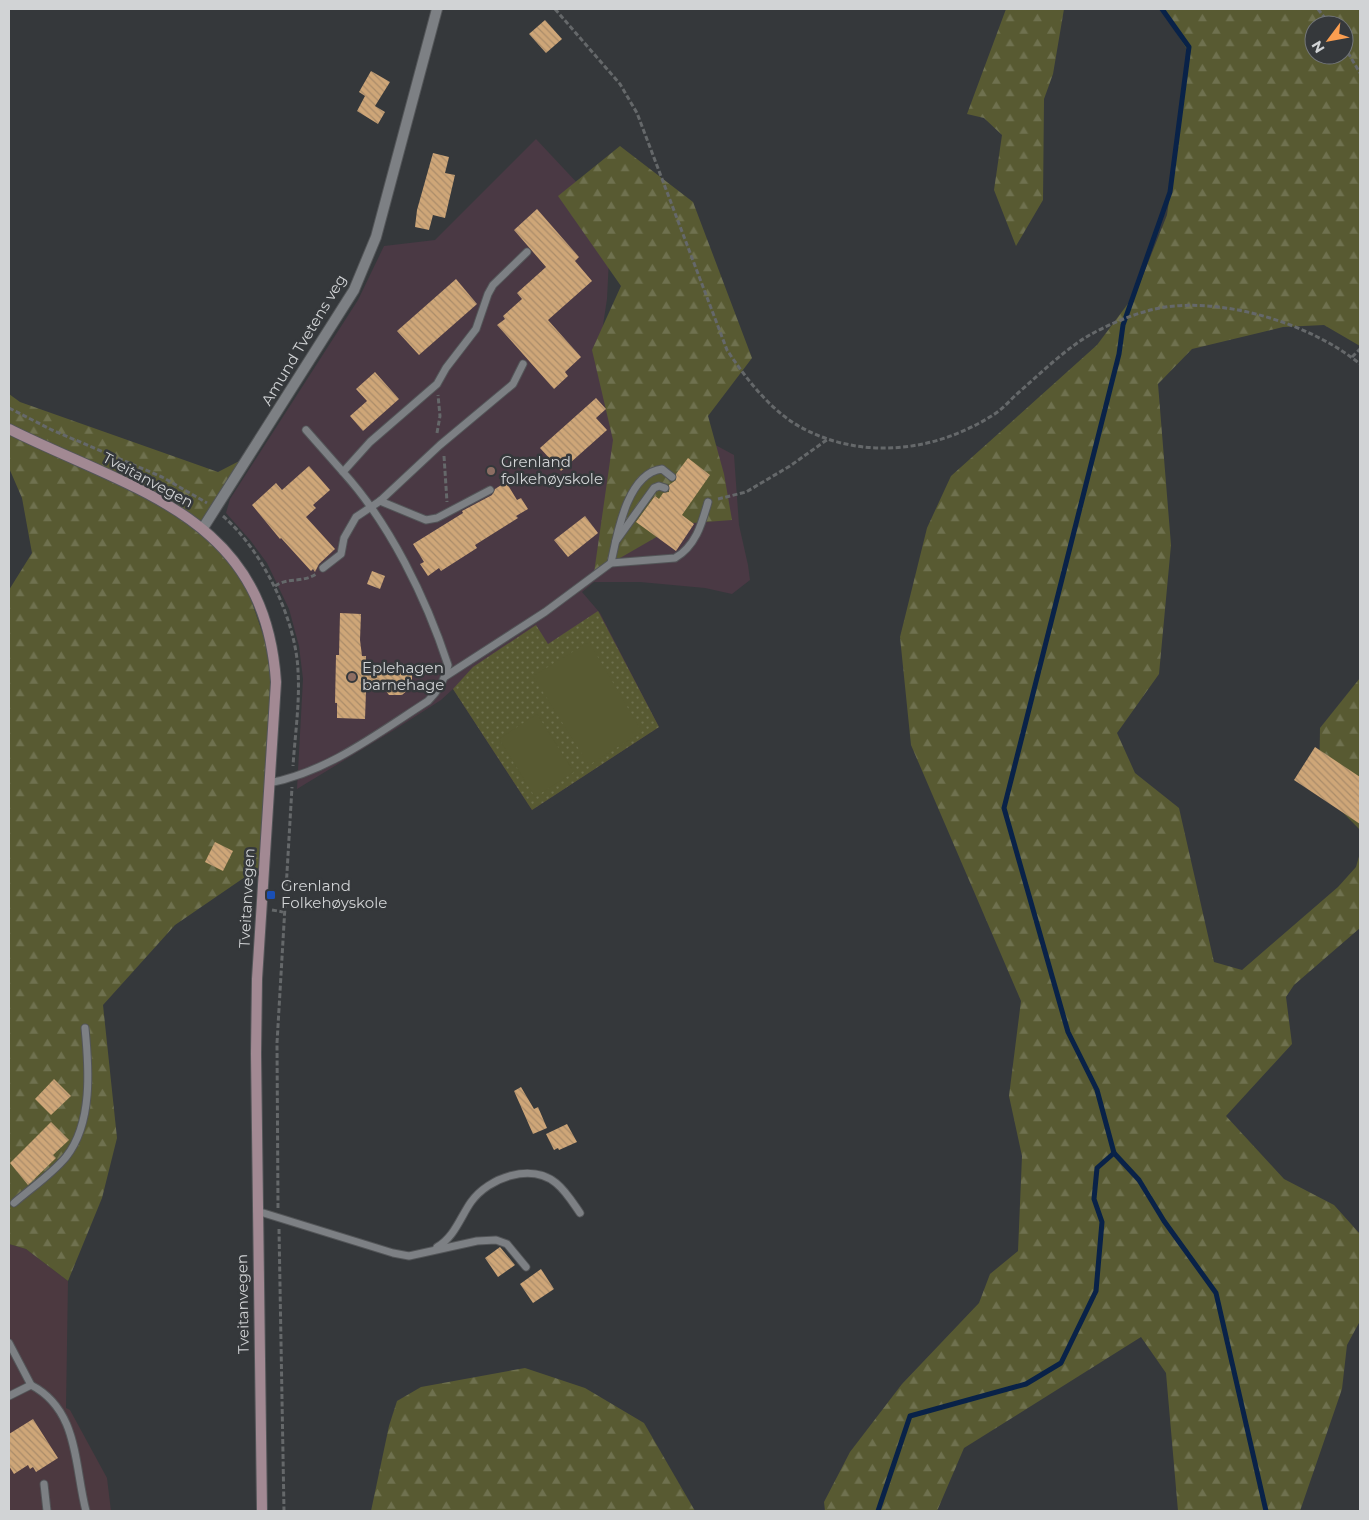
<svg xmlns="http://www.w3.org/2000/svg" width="1369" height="1520" viewBox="0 0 1369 1520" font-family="Montserrat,sans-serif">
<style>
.industrial{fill:#4c3940}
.education{fill:#4a3944}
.forest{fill:url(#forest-firs);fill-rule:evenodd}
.park{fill:url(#park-dots)}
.pitch{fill:#585a32}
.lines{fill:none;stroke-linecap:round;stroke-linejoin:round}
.stream{stroke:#092248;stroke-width:5}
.building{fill:url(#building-back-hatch)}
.service-casing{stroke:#535558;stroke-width:9}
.minor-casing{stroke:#535558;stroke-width:12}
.secondary-casing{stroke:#535558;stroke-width:12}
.path{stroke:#65686a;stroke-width:3;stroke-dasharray:5 2.5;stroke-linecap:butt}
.service{stroke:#7d8084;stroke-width:7}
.minor{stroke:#7d8084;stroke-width:10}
.secondary{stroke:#a28993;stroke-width:10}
.education-dot{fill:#8d6e63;stroke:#35383b;stroke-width:2}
.transit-dot{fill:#1a4fb4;stroke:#35383b;stroke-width:2}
.labels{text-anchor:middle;stroke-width:5;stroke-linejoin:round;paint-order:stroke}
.street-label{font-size:15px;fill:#d1d3d5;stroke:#35383b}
.poi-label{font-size:15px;fill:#d1d3d5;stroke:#35383b;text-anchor:start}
</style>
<defs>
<pattern id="forest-firs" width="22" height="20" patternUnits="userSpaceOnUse" patternTransform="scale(1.25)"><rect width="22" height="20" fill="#585a32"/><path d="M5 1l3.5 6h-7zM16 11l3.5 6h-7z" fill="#6f714f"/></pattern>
<pattern id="park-dots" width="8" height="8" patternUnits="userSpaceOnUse" patternTransform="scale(1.25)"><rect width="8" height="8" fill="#585a32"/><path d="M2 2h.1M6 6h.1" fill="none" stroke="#6f714f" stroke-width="1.8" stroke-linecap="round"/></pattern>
<pattern id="building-back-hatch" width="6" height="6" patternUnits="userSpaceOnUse" patternTransform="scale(1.25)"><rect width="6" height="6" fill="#cea678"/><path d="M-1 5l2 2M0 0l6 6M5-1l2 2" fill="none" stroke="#aa8c6a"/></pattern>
</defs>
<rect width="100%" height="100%" fill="#35383b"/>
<path class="industrial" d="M9,1244L26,1249L68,1281L66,1408L70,1410L107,1478L111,1511H9Z"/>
<path class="education" d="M536,139L611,219L607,299L598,358L643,406L734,455L739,525L748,565L750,580L732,594L705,588L640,582H594L582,592L600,613L659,727L532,810L453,689L441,700L394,730L297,789L303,679L299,646L289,609L267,563L250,540L226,513L230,499L358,300L384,246L435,240Z"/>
<g class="forest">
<path d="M1006,9H1064L1053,74L1044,99L1043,200L1016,246L994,190L1002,135L984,118L967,114Z"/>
<path d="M1161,9H1360V346L1324,325L1283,327L1192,349L1158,384L1171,545L1159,674L1117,733L1135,773L1179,808L1214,962L1242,970L1338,887L1356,867L1360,853V928L1294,985L1286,997L1292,1044L1226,1116L1284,1179L1334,1205L1360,1234V1321L1347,1345L1342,1389L1300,1511H1178L1166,1373L1141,1337L964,1448L937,1511H825L824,1502L850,1452L902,1384L979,1303L990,1274L1018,1251L1022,1156L1009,1096L1021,1001L911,745L900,637L927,528L951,476L1097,345L1136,293L1167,215L1190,54ZM1314,25H1344V55H1314Z"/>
<path d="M620,146L693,202L752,358L708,416L724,474L732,520L679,524L594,573L613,440L592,350L621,286L558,196Z"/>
<path d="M9,394L20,402L218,472L247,457L198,526L244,579L274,667L261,866L175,925L103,1005L117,1138L102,1198L68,1281L26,1249L9,1244V590L32,553L22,498L9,468Z"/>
<path d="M1360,678V830L1319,788L1320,728Z"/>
<path d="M525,1368L585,1388L644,1423L695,1511H371L389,1426L397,1401L421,1387Z"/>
</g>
<path class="park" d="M598,611L659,727L532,810L453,689L473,667L536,625L548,644Z"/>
<g class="pitch">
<path d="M589,642L642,732L589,765L533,676Z"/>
<path d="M537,714L574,772L535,797L499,739Z"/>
</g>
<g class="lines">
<g class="stream">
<path d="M1162,9L1189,47L1170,192L1123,325L1119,354L1004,808L1068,1032L1097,1090L1114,1153L1139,1180L1164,1221L1216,1293L1266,1511"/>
<path d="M878,1511L910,1416L1026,1384L1061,1363L1096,1291L1102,1222L1094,1199L1097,1168L1114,1153"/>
</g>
</g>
<g class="building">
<path d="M545,20L562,39L546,53L529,34Z"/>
<path d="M371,71L390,82L375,106L385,112L378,124L357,111L365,96L359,92Z"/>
<path d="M433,153L449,157L445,173L455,175L445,218L433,215L429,230L415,227L417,210Z"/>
<path d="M537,209L579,257L575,261L592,281L548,320L581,357L565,372L568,376L554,389L497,325L505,319L503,316L522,299L517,293L546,267L514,230Z"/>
<path d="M456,279L477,304L419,355L397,331Z"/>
<path d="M375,372L399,399L363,431L350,416L367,401L356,389Z"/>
<path d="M596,398L606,409L596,418L607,430L561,471L540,448Z"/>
<path d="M688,458L710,475L682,515L694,524L676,551L636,522L655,496L659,499L663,493L669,492V485L676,480V474Z"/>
<path d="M309,466L330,490L313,505L316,508L306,517L335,549L319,564L315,572L313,569L311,571L281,538L280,539L252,505L276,483L282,490Z"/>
<path d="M506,482L517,500L521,498L528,509L516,516L518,518L475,545L477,548L441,571L439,568L428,576L420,564L424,562L413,544L463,513L462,511L492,495L495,489Z"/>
<path d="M585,516L598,533L568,557L554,540Z"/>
<path d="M372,571L385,576L380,589L367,584Z"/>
<path d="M340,613L361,614L360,640L362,656H366V668H385L390,663H403L412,673V686L402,695H389L386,691H366L365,719L337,718V703H335L336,655H339Z"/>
<path d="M1315,747L1360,777V824L1294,780Z"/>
<path d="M215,842L233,851L223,871L205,862Z"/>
<path d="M54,1079L71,1096L51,1115L35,1099Z"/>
<path d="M521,1087L534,1109L538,1107L547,1128L533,1134L514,1091Z"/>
<path d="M51,1122L69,1140L53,1155L56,1158L28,1185L10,1163Z"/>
<path d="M567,1124L577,1142L559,1150L558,1148L554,1150L546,1134Z"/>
<path d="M500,1247L515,1265L498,1277L485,1258Z"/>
<path d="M541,1269L554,1289L533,1303L520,1284Z"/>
<path d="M33,1419L58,1458L36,1472L33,1467L30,1469L28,1465L14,1474L9,1466V1434Z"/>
</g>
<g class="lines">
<defs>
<g id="service">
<path d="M306,430L343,472"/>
<path d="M380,501L426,520L437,518L490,490"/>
<path d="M616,541L654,488L659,486L665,488"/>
<path d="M611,563C617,535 627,473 662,469L672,477"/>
<path d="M323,568L341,554L344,538L356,517L380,501L440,445L513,384L523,364"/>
<path d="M446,676L545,612L611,563L675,558C696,546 702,523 708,502"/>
<path d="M269,783C328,772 378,733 428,701C439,690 445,680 448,665C426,598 390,524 343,472L370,442L437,384L446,368L476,329L488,294L493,285L527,252"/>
<path d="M14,1203C31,1188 51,1175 66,1157C93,1123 89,1068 85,1028"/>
<path d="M257,1211L393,1253L409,1256L477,1241L496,1240L507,1244L526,1267"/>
<path d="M437,1247C454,1238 461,1216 471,1202C489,1177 531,1163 556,1183C566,1191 573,1203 580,1213"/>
<path d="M9,1343L31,1385"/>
<path d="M9,1396L31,1385C79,1410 74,1465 86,1511"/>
<path d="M44,1484L47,1511"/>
</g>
<path id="minor" d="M203,528L354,290L376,237L437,9"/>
<path id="secondary" d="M9,429C135,492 265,515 276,682L257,979L256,1054L262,1511"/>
</defs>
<use href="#service" class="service-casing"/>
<use href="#minor" class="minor-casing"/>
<use href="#secondary" class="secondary-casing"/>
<g class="path">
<path d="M555,9L620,84L637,113L727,350C747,380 773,414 806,430C866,460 937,451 993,415C1002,410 1010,400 1018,393C1041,373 1063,351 1088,336C1107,325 1133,314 1155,309C1219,295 1310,323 1360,364"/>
<path d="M1318,9L1330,25"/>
<path d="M1344,46L1360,73"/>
<path d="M1352,357L1360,349"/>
<path d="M9,408L52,430L162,477L207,503"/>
<path d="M437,433L440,416L438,395"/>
<path d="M444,456L447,502"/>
<path d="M718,499L746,492L790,466L828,439"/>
<path d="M223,516C262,550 296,619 298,671C300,702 295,735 293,766"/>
<path d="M275,586C288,577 303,583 316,574"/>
<path d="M272,910L283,912"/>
<path d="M278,1208L277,1043L292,787"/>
<path d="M279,1229L284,1511"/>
</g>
<use href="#service" class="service"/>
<use href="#minor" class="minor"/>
<use href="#secondary" class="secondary"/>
</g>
<g class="education-dot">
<circle cx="491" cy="471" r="5"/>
<circle cx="352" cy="677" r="5"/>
</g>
<rect class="transit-dot" x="266" y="890" width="10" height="10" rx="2.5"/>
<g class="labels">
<g class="street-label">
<text transform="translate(304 340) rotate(-59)" y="5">Amund Tvetens veg</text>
<text transform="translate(148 480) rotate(28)" y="5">Tveitanvegen</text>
<text transform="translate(247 898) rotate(-87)" y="5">Tveitanvegen</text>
<text transform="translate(243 1304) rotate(-91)" y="5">Tveitanvegen</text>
</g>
<g class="poi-label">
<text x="501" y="467">Grenland<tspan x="501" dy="17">folkehøyskole</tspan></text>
<text x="362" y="673">Eplehagen<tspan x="362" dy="17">barnehage</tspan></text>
<text x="281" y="891">Grenland<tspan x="281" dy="17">Folkehøyskole</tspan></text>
</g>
</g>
<rect width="1369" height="1520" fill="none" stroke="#d1d3d5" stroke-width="20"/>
<g transform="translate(1329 40) rotate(238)"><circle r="24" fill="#35383b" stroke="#737679"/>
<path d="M0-4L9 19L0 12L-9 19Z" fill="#fb9e50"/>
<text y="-8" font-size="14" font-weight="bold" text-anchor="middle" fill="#d1d3d5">N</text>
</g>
</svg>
